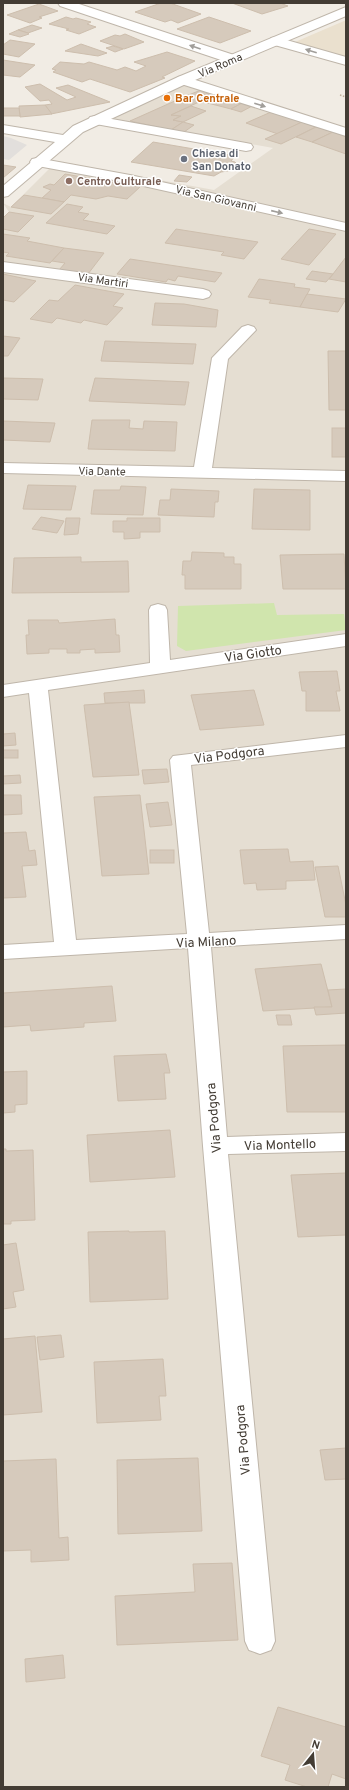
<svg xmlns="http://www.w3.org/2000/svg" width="349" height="1790" viewBox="0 0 349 1790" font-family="Overpass,sans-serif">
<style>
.residential{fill:#e5ded2}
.education{fill:#eae0ce}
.green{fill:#d0e5ad}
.parking{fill:#e2dfdc}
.building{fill:#d6cabc;stroke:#cdbead}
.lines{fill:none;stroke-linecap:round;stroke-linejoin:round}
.minor-casing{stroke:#bfb6aa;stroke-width:2}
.tertiary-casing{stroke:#bfb6aa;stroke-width:2}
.path{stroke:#beae98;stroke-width:1.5;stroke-dasharray:1.5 1.5;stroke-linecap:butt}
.minor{fill:#fff;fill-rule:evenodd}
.tertiary{fill:#fff;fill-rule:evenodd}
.oneway{fill:#a19e9a}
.food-dot{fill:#e8710a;stroke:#fff;stroke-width:1.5}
.worship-dot{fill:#6b7280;stroke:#fff;stroke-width:1.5}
.education-dot{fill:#8d6e63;stroke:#fff;stroke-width:1.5}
.labels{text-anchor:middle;stroke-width:3;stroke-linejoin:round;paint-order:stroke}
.far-street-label{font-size:11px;fill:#433c34;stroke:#fff}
.far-food-label{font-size:11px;font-weight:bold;fill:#c56008;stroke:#fff;text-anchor:start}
.far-worship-label{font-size:11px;font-weight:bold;fill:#5b616d;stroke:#fff;text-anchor:start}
.far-education-label{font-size:11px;font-weight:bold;fill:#785e54;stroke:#fff;text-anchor:start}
.street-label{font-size:13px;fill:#433c34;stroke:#fff}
</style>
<rect width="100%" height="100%" fill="#f1ece4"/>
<path class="residential" d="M187,84L346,133V1787H3V218L9,212L3,203L11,207L57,161L214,190L273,148L110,119Z"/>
<path class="education" d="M344,21H346V58L295,42Z"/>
<path class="green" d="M274,603L277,615L344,614L346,630L186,651L177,646L178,606Z"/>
<path class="parking" d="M3,136L11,138L27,145L9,160L3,159Z"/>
<g class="building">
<path d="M161,3H170L201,14L178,23L171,20L165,22L135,12Z"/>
<path d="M232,3H280L288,6L262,14Z"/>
<path d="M39,4L58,11L39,17L42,18L30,23L7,15Z"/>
<path d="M66,17L73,19L76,18L91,22L87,24L96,27L79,34L66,30L69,29L49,24Z"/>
<path d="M209,17L251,31L220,43L177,29Z"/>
<path d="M32,25L42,28L28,33L18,30Z"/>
<path d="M18,30L28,33L29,34L20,37L9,34Z"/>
<path d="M125,34L144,42L124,49L100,41L115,35L120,36Z"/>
<path d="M10,40L35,44L19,57L3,54V45Z"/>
<path d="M81,44L107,53L98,56L65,51Z"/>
<path d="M113,46L123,49L115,52L106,48Z"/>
<path d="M167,52L195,61L162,77L165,78L130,92L90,79L82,82L53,72L56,70L52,69L60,62L84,64L89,62L117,70L125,67L136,71L146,66L134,62Z"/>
<path d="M3,60L35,65L20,77L3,75Z"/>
<path d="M40,84L67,100L76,97L56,88L68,85L110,102L51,114L45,105L52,104L49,100L40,101L25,87Z"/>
<path d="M201,90L210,92L196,100L186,96Z"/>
<path d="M210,92L244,102L231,109L196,100Z"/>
<path d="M186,96L201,101L171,115L181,116L173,120L183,122L171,130L130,121Z"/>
<path d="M244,102L254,105L241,112L231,109Z"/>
<path d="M45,105L52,114L20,117L19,106Z"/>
<path d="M191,106L206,111L183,122L173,120L181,116L171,115Z"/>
<path d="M3,108H19L20,116H3Z"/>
<path d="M271,112L302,122L278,134L246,123Z"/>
<path d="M183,122L194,125L184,132L171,130Z"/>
<path d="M302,122L316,127L281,144L265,139Z"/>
<path d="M316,127L333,132L312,142L296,137Z"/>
<path d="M333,132L346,137V154L312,142Z"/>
<path d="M153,142L235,156L231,161L235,162L239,166L235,170L221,172L214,176L131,162Z"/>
<path d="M3,165L16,167L3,178Z"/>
<path d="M65,174L140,187L127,199L108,196L96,199L71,195L64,202L42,198L51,190L43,187L50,184L54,185Z"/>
<path d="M179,175L192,177L187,182L174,181Z"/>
<path d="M24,195L42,198L64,202L51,214L11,207Z"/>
<path d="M67,204L83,207L78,212L89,214L83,220L115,226L107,234L46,223Z"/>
<path d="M9,212L34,216L18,232L3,229V218Z"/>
<path d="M176,229L258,242L244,259L221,255L224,252L165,243Z"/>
<path d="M309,229L336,234L309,265L281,259Z"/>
<path d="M3,234L30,238L27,241L64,248L50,263L6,256L9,253L3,252Z"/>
<path d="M64,248L104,253L88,274L59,270L65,263L52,261Z"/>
<path d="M346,257V282L329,279L333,274Z"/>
<path d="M130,259L222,273L215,282L178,276L175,281L168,279L166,282L117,274Z"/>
<path d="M312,271L333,274L326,282L306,279Z"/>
<path d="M3,274L36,281L14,302L3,300Z"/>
<path d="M259,279L295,284L294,287L310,289L300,307L269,303L271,300L248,297Z"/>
<path d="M75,285L124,294L113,306L123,308L107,325L84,320L81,323L57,318L52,323L30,319L49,300L58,301Z"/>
<path d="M307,294L346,299L338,312L300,307Z"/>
<path d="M155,303L184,304L218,310L216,327L152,325Z"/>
<path d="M3,336L20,338L8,356H3Z"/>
<path d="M105,341L196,344L193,364L101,361Z"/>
<path d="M328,351H346V410H329Z"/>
<path d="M3,378L43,379L38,400L3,399Z"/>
<path d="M95,378L189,382L185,405L89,401Z"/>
<path d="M92,420H130L129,428L143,429L144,421L177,422L175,451L88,449Z"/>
<path d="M3,421L55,423L50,442L3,440Z"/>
<rect x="332" y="428" width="14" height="29"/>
<path d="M28,485L76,486L71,510L23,509Z"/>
<path d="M121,486L146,487L143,515L91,514L94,490H120Z"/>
<path d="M171,489L219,491L218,502H215L214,517L158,515L160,500H170Z"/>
<path d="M254,489L310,490V530L252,529Z"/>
<path d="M41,517L64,521L57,533L32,529Z"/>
<path d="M66,518H80L78,534L64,535Z"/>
<path d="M127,518H160V532H140V538L124,539V532H113V521H127Z"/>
<path d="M192,552L224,553V557H234V564H241V589H185V575H182L183,561H191Z"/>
<path d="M344,554L346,589H283L280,555Z"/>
<path d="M81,557V562L128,561L129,592L12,593L14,558Z"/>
<path d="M115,619L116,635H119L120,652L95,653V649L80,650V653H67V649H49V653L27,654L26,635H29L28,620H58L59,623Z"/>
<path d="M337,671L340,691H336L340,711H306V691H302L299,672Z"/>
<path d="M144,690L145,703H105L104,693Z"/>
<path d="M254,690L264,725L200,730L191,695Z"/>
<path d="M129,702L139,775L93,777L84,705Z"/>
<path d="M15,733L16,745L3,746V734Z"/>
<rect x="3" y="750" width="15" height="8"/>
<path d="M167,769L169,782L144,784L142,770Z"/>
<path d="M20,775L21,783L3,784V776Z"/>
<path d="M3,795H21L22,814L3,815Z"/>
<path d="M140,795L149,874L102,876L94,797Z"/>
<path d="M168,802L172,825L150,827L146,804Z"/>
<path d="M26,832L29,851L35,850L37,865L22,866L26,897L3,898V833Z"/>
<path d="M288,849L290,862L313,861L315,880L286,881V889L257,890L256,883L244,884L240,850Z"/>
<rect x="150" y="850" width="24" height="13"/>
<path d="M338,866L346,905V917H325L315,867Z"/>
<path d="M321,964L332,1007L263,1011L255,969Z"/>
<path d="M112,986L116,1021L84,1023V1027L31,1031L30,1025L3,1027V993Z"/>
<path d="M346,989V1013L316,1015L314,1007H332L328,990Z"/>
<path d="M276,1015H290L292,1025H278Z"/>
<path d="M346,1045V1112H287L283,1046Z"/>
<path d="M166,1054L170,1073H164L166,1099L118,1101L114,1056Z"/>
<path d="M27,1071V1104L15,1105V1112L3,1113V1072Z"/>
<path d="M170,1130L175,1177L90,1182L87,1135Z"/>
<path d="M3,1149H6V1151L33,1150L35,1220L11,1221V1224H3Z"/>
<path d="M346,1173V1235L298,1237L291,1175Z"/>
<path d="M129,1231V1232L165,1231L168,1299L90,1302L88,1232Z"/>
<path d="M16,1243L24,1290L13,1292L16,1307L3,1309V1245Z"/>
<path d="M61,1335L64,1357L40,1360L37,1337Z"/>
<path d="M35,1336L42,1412L3,1415V1339Z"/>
<path d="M163,1359L166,1396H159L161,1420L97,1423L94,1362Z"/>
<path d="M346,1448V1479L325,1480L320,1450Z"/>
<path d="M198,1458L202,1531L118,1534L117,1460Z"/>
<path d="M56,1459L59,1538L68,1537L69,1560L31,1562V1550L3,1551V1461Z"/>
<path d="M232,1563L238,1640L117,1645L115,1596L195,1592L193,1564Z"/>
<path d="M63,1655L65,1678L26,1682L25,1659Z"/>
<path d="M278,1707L346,1727V1779L332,1774L328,1787H307L285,1780L290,1765L261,1756Z"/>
</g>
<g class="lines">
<defs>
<g id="minor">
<path d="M58,3H76L237,56L239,59L237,62H227L60,6Z"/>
<path d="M276,37L346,57V65L271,44L270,41L271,38Z"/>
<path d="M183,76L346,128V136L178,83L176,80L178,77Z"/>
<path d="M95,116L246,143L251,144L253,147L251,150L246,151L90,123L88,120L90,117Z"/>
<path d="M37,158L130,175L346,223V231L130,183L32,165L30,162L32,159Z"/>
<path d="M3,262L203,289L209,291L211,294L209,297L203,299L3,272Z"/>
<path d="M248,325L254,327L256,330L228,359L212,468L346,471V481L3,473V463L194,467L212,358L242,327Z"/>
<path d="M158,604L165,606L167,610L170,660L346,634V646L48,690L76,940L187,934L170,760L173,756L346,735V747L191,765L209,933L346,925V939L211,947L227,1137L346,1133V1151L228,1154L275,1641L271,1650L260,1654L249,1650L245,1641L203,1146L188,948L3,959V945L54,942L29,693L3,697V685L150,663L149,610L151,606Z"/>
</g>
<path id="tertiary" d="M346,7V16L188,83L83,132L8,196L3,197V186L55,142L3,133V125L63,135L73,126L178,77Z"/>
</defs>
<use href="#minor" class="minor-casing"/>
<use href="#tertiary" class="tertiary-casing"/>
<path class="path" d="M340,95L346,97"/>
<use href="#minor" class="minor"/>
<use href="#tertiary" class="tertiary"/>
</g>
<defs><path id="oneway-solid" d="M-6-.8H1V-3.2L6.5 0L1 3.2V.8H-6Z"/></defs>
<g class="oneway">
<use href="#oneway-solid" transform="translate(195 47) rotate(-161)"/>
<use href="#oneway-solid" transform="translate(311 51) rotate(-163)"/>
<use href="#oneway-solid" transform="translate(260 105) rotate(18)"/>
<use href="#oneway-solid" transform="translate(277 212) rotate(13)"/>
</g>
<circle class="food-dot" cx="167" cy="98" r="4"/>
<circle class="worship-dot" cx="184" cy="159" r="4"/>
<circle class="education-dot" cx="69" cy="181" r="4"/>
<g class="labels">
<g class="far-street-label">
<text transform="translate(220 65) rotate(-23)" y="4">Via Roma</text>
<text transform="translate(216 198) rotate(13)" y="4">Via San Giovanni</text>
<text transform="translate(103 280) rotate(8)" y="4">Via Martiri</text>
<text transform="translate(102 471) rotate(1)" y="4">Via Dante</text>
</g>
<g class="far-food-label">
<text x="175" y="102">Bar Centrale</text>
</g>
<g class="far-worship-label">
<text x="192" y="157">Chiesa di<tspan x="192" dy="13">San Donato</tspan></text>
</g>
<g class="far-education-label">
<text x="77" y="185">Centro Culturale</text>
</g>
<g class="street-label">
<text transform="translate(253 653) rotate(-8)" y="5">Via Giotto</text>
<text transform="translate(229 754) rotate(-7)" y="5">Via Podgora</text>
<text transform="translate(206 941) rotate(-3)" y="5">Via Milano</text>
<text transform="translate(213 1118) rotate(-95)" y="5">Via Podgora</text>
<text transform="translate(280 1144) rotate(-2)" y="5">Via Montello</text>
<text transform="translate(242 1440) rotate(-95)" y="5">Via Podgora</text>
</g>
</g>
<rect width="349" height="1790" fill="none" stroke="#433c34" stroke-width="8"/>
<g transform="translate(313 1754) rotate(17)" stroke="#ffffff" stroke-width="3" paint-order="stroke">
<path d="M0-3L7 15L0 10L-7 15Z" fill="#433c34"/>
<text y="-6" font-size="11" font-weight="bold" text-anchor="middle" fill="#433c34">N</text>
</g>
</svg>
